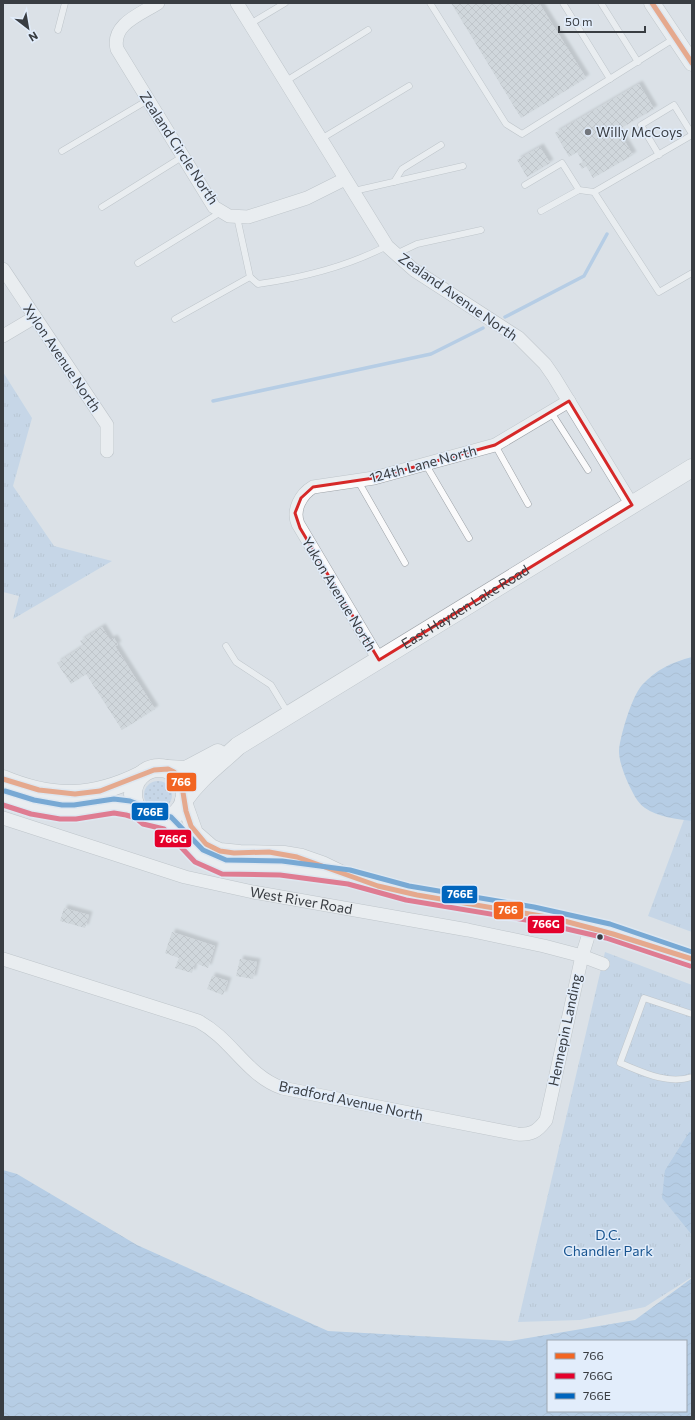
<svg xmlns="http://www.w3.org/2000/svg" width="695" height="1420" viewBox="0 0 695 1420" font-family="Commissioner,sans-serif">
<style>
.park{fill:url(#park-tufts)}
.garden{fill:url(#garden-dots)}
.water{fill:url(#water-waves);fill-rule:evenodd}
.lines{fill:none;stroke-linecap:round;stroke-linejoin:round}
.stream{stroke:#89b4e2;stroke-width:3.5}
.building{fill:url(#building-cross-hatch);filter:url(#shadow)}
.service-casing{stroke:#9da2a7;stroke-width:7}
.minor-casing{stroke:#9da2a7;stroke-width:14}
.tertiary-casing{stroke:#9da2a7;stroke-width:17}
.secondary-casing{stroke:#9da2a7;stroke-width:19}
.service{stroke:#fafafb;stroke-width:6}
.minor{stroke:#fafafb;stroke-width:13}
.tertiary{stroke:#fafafb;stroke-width:16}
.secondary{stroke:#fafafb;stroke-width:18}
.bus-1-casing{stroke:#e2edfb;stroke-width:8}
.bus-2-casing{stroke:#e2edfb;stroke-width:8}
.bus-3-casing{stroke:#e2edfb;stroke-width:8}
.bus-1{stroke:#f26522;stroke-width:5}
.bus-2{stroke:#e4002b;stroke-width:5}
.bus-3{stroke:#0065bd;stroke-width:5}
.marked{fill:none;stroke:#d62828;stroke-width:3;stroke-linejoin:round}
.poi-dot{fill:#72767c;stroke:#e2edfb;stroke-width:1.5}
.bus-dot{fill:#393d42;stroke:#e2edfb;stroke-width:1.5}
.labels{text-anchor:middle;stroke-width:3;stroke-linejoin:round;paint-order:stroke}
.poi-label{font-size:14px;fill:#393d42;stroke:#e2edfb;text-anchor:start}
.street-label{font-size:14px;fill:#393d42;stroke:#e2edfb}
.park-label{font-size:14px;fill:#195590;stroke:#e2edfb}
.line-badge{stroke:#e2edfb;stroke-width:1.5}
.badge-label{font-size:11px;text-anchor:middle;font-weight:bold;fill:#fff}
</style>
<defs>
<pattern id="park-tufts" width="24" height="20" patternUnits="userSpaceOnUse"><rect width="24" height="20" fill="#adc8e6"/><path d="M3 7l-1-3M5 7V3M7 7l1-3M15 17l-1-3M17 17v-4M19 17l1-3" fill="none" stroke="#8ea4bc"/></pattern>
<pattern id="garden-dots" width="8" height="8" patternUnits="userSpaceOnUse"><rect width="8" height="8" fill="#adc8e6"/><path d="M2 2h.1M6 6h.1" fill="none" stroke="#8ea4bc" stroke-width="1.8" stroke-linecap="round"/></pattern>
<pattern id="water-waves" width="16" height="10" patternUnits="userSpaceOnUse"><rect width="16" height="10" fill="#89b4e2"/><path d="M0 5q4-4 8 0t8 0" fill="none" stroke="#7194b9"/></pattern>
<pattern id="building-cross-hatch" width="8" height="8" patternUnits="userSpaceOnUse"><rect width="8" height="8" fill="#c4c9ce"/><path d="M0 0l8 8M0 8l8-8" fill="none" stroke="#a0a4a9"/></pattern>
<filter id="shadow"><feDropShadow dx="3.5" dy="-3.5" stdDeviation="1" flood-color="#0004"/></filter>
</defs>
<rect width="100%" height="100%" fill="#dbe1e7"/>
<g class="park">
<path d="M3,372L32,418L13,486L54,546L112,561L13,619L19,596L3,592Z"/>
<path d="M692,798V932L648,916Z"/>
<path d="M605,952L692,985V1131L689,1132L665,1170L692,1235V1277L645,1307L580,1320L518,1322Z"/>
</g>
<circle class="garden" cx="158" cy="795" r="14"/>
<g class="water">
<path d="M692,657V821C678,819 657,817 645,808C637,803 632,791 628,783C624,774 619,761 619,751C620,736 632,696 642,685C656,670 672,662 692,657Z"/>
<path d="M692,1131C692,1140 690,1184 692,1188V1235L662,1198L665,1170L689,1132Z"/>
<path d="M3,1170L17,1174L137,1245L328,1331L510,1341L635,1320L692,1278V1417H3ZM548,1341H686V1411H548Z"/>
</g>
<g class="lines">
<g class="stream">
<path d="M505,317L584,276L607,234"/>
<path d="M213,401L431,354L483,328"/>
</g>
</g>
<g class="building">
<path d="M451,3H539L586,78L521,118Z"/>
<path d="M639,84L654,109L618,130L633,155L593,178L586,166L582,169L579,164L583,162L577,152L569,157L555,133Z"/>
<path d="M540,147L550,163L527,177L517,160Z"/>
<path d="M102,627L110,640L114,638L118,645L115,646L155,709L122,730L86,674L71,684L57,663L83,646L80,641Z"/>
<path d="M64,908L89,915L85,928L60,921Z"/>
<path d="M172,932L215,946L208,968L195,963L192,973L175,968L179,958L165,953Z"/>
<path d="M240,959L257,962L253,979L236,976Z"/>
<path d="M212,976L228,981L223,995L207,989Z"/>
</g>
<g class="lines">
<defs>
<g id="service">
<path d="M430,3L506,124L522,134L675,38"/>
<path d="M563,3L610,79"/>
<path d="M601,3L638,62"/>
<path d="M250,24L285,3"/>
<path d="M58,30L65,3"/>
<path d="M286,81L368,30"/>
<path d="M692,135L594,192L659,292L692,273"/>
<path d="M321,139L409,86"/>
<path d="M62,151L148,100"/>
<path d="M659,155L641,125L674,105L692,134"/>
<path d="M394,182L402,169L441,145"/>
<path d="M525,185L562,163L579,190L594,192"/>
<path d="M354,191L463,166"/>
<path d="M102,207L182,157"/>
<path d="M541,211L579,190"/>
<path d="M396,254L417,244L481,230"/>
<path d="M138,263L221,212"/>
<path d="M250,277L258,284C301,278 348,266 387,246"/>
<path d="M175,319L250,277L237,217"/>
<path d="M551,412L588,470"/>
<path d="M495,445L528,504"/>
<path d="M426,465L469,538"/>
<path d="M358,481L405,563"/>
<path d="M226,646L236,662L271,685L288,713"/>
<path d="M692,1014L644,998L620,1063C642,1072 667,1085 692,1077"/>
</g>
<g id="minor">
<path d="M158,3C141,14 111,24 117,49L214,207L229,216L248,217L307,198L345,179"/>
<path d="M237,3L387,246L414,270L519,338L545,364L554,377L632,505"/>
<path d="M3,269L107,425V451"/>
<path d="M3,336L35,317"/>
<path d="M379,660L298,524C292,510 301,494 313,487L374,478L495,445L569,401"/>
<path id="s1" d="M3,818L185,877L253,892L468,930L544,946L582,956L603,964"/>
<path d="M3,959L198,1021C232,1039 246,1075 282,1088L517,1134C531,1135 537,1132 546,1120L582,956L591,927"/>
</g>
<g id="tertiary">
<path d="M652,3L692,63"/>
<path d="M184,802L195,833L211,847L220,851L240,853L284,854L302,857L322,864L349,877L378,886L533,914L591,927L692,959"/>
<path d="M155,820C185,828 183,849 207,861C230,872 255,866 279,868C297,869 316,873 334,875"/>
</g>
<g id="secondary">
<circle cx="159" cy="794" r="26"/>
<path d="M168,769L186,770L218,753"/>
<path d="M3,779C53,800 93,799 141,775"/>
<path d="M3,798C25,806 49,813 73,812C101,811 110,802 140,812"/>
<path id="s2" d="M184,800C199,778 219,764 238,746L692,468"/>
</g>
</defs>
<use href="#service" class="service-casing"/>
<use href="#minor" class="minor-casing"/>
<use href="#tertiary" class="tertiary-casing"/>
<use href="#secondary" class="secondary-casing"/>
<use href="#service" class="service"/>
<use href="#minor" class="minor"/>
<use href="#tertiary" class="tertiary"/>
<use href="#secondary" class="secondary"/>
<defs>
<g id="bus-1">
<path d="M652,3L692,63"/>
<path d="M3,779L39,790L75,794L100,791L154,770L168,769L174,772L181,780L186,811L191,826L206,844L220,851L234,853L269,852L297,857L378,886L417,895L553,918L613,934L692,959"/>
</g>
<path id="bus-2" d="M3,805L31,814L60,819H76L114,813L126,815L136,818L143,824L164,829L195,862L222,874L280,875L348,884L406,900L532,921L606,938L690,966"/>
<path id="bus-3" d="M5,791L34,800L62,805H74L114,799L130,801L143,806L150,812L171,817L203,850L226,860L282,861L350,870L409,886L534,907L610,924L692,952"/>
</defs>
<use href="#bus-1" class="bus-1-casing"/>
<use href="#bus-2" class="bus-2-casing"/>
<use href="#bus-3" class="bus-3-casing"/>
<use href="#bus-1" class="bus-1"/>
<use href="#bus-2" class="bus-2"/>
<use href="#bus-3" class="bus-3"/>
</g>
<path d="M0 0H695V1420H0ZM569,401L632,505L379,660L300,528L295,513L301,498L313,487L374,478L495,445Z" fill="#dbe1e7" fill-opacity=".55" fill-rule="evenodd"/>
<path class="marked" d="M569,401L632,505L379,660L300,528L295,513L301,498L313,487L374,478L495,445Z"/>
<circle class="poi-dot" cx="588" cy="132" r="4"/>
<circle class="bus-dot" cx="600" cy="937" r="3.5"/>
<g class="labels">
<g class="poi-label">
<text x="596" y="137">Willy McCoys</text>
</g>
<g class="street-label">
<text transform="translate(179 148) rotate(57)" y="5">Zealand Circle North</text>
<text transform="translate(458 297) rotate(35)" y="5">Zealand Avenue North</text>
<text transform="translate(62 358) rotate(56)" y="5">Xylon Avenue North</text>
<text transform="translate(423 464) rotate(-15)" y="5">124th Lane North</text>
<text transform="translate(339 594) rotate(59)" y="5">Yukon Avenue North</text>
<text dy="5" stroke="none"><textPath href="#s2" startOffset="343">East Hayden Lake Road</textPath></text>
<text dy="5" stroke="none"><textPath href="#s1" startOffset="310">West River Road</textPath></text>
<text transform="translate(565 1030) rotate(-78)" y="5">Hennepin Landing</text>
<text transform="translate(351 1101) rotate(12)" y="5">Bradford Avenue North</text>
</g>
<g class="park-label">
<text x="608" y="1240">D.C.<tspan x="608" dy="16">Chandler Park</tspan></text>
</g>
</g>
<g class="line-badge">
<rect x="166" y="772" width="31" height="20" rx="4" fill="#f26522"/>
<rect x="131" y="802" width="38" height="19" rx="4" fill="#0065bd"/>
<rect x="154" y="829" width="38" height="19" rx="4" fill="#e4002b"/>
<rect x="441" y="885" width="37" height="19" rx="4" fill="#0065bd"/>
<rect x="493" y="901" width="31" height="19" rx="4" fill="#f26522"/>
<rect x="527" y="915" width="38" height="19" rx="4" fill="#e4002b"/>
</g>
<g class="badge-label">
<text x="181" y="786">766</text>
<text x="150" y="816">766E</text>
<text x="173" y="843">766G</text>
<text x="460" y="898">766E</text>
<text x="508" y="914">766</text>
<text x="546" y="928">766G</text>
</g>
<rect width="695" height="1420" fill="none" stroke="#393d42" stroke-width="8"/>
<rect x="547" y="1340" width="140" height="72" fill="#e2edfb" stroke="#9ea7b1"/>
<rect x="555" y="1353" width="20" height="6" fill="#f26522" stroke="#9ea7b1"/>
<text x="583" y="1360" font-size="12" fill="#393d42">766</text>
<rect x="555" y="1373" width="20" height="6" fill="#e4002b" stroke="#9ea7b1"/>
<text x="583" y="1380" font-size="12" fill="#393d42">766G</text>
<rect x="555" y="1393" width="20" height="6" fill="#0065bd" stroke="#9ea7b1"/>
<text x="583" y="1400" font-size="12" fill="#393d42">766E</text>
<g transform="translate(28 28) rotate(149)" stroke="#e2edfb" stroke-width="3" paint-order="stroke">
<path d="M0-3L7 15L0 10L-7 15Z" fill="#393d42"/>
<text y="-6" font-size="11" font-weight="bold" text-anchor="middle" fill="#393d42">N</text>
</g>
<path d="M559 26v6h86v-6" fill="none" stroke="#393d42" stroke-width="2"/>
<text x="565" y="26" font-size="12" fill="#393d42" stroke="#e2edfb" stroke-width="3" paint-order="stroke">50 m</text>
</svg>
